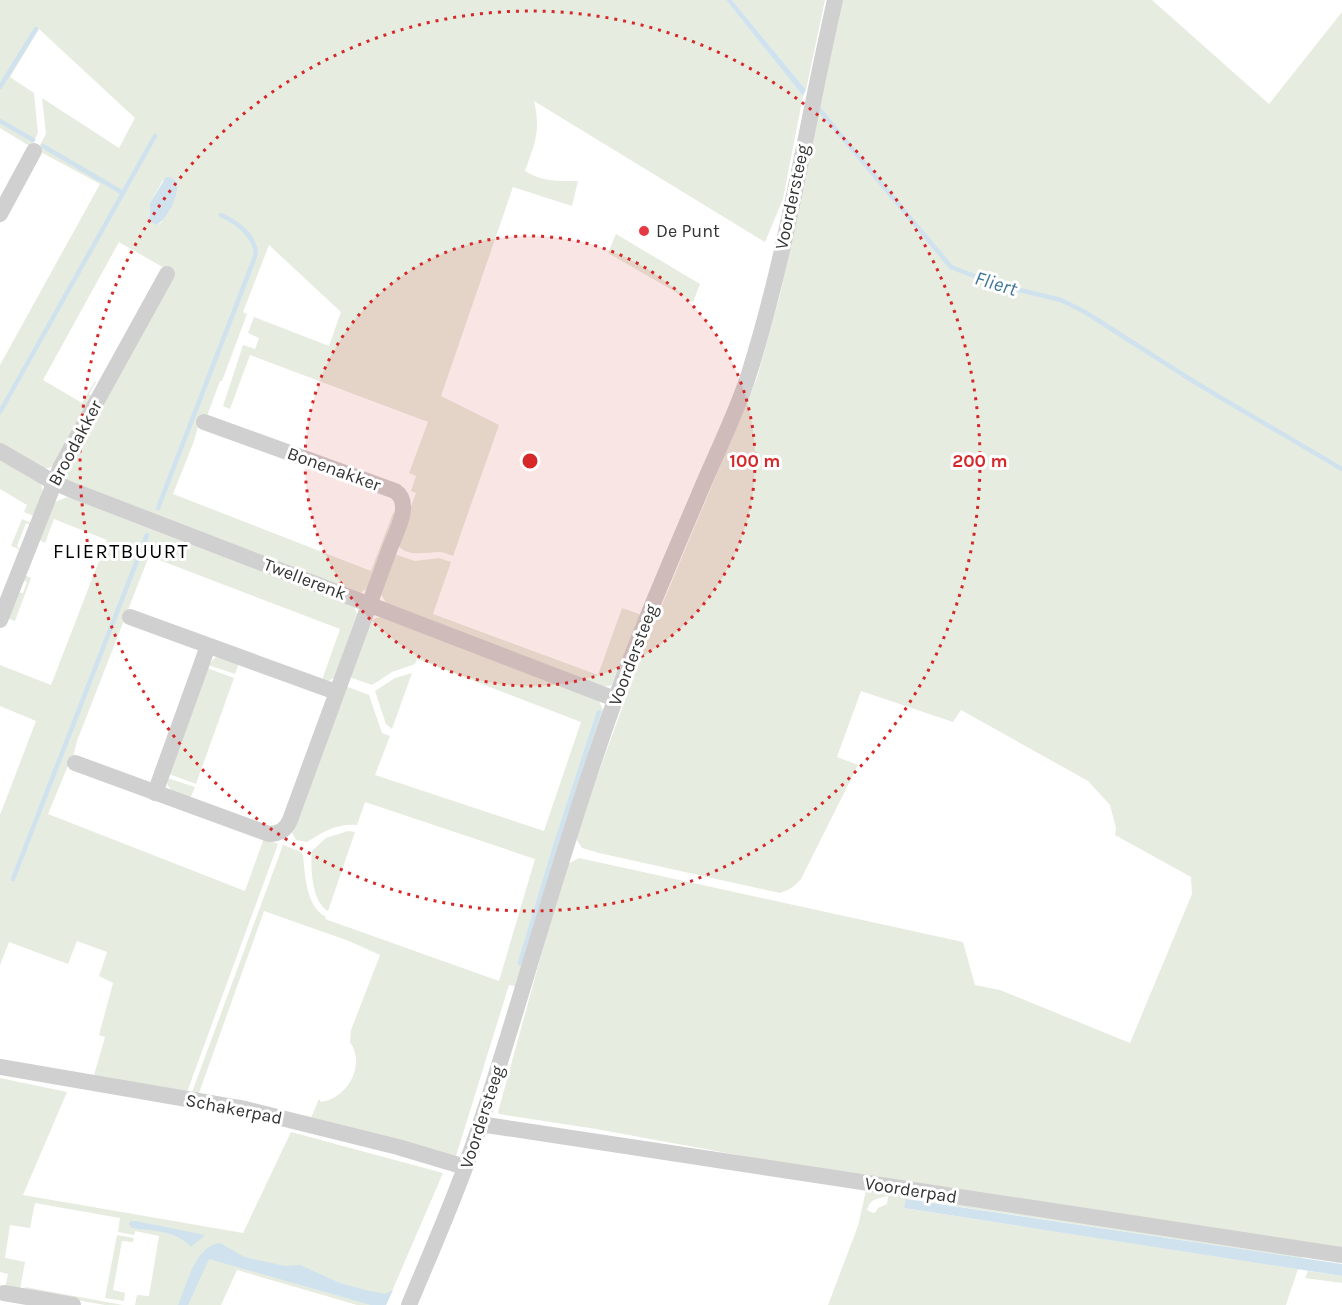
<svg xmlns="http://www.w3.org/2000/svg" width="1342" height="1305" viewBox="0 0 1342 1305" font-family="Karla,sans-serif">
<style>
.green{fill:#e6ecdf;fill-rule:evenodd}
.water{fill:#cfe2ee}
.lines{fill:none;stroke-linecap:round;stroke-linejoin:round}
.stream{stroke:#cfe2ee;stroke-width:4.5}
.street{stroke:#d0d0d0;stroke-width:16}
.ring{fill:none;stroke:#d62828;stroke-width:3;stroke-dasharray:3 6}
.poi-dot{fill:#e63946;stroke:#fff;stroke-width:2}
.labels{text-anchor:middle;stroke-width:6;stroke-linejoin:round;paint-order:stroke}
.street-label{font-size:18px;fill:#333;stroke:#fff}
.poi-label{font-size:18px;fill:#333;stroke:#fff;text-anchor:start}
.water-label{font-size:20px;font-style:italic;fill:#3f7597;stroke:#fff}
.neighbourhood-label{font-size:20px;letter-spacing:1.5px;fill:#000;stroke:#fff}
.centre{fill:#d62828;stroke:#fff;stroke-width:3}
.ring-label{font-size:18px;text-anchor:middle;font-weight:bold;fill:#d62828;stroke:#fff;stroke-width:6;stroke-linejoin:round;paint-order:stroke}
</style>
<rect width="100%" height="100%" fill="#fff"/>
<g class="green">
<path d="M0,0H726L803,96L783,199L765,242L534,101C541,130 535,144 525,171C542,182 558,181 578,181L572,206L513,187L441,396L499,425L453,556C448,554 443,552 439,552C424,552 407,558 397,544L416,493L411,491L416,476L409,473L428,422L250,355L230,409L223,406L243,345L255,349L259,338L248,333L254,317L329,346L341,312L269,245L243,312L247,314L222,381H220L207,416L201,415L194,441L173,494L371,571L393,513L396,514L368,588L360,593L67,480L65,473L173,273L119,242L43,380L82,403L95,381L96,382L89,394L94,397L56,466L43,469L0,445V365L100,184L37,150L46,134L42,98L119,148L135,118L39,29L10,77L34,93L38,133L31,147L0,128ZM163,180L170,206L161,223L157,225L149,216L150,203Z"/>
<path d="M732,0H825L806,90Z"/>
<path d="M842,0H1152L1269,104L1342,12V1251L837,1173L596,1129L499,1114L498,1112L566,865L579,858L963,942L975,985L1000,990L1130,1043L1192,894L1191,877L1115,835L1116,828L1110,805L1088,781L961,710L953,722L861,691L837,757L858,765L801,879C794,887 789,890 780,893L599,853L582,848L575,837L644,648L757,378L781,291Z"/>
<path d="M616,234L700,284L693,302L608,253Z"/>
<path d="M0,457L41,483L43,493L34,516L24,512L27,505L0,489Z"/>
<path d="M67,497L354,607L357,614L334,678L328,681L322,680L340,629L149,556L77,741L73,757L67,768L48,814L245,891L264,838L278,844L187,1092L93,1079L105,1037L99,1035L113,983L99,976L107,952L77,941L68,964L9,942L0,965V815L36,721L0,706V665L51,685L107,540L54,519L45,543L38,539L55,502Z"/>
<path d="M22,519L31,523V525L26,523L17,546L21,550L11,546Z"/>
<path d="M397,555L415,561L439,558L451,562L433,614L598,675L622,608L642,615L612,685L604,687L386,603L381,594L393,557Z"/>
<path d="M24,575L31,578L15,621L7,618L17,592L23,593L27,582L22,580Z"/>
<path d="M385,617L599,701L603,710L515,986L509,985L456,1156L311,1118L319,1099L321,1102C348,1098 366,1065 350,1042L351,1030L380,955L349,941L264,911L199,1093L191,1095L283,845L301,852L303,855C305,875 306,907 326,917L325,919L499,981L535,859L365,802L357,825C337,823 323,832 307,842L296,840L292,833L346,688L348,687L369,695L382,733L390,736L375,775L544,831L581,722L417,659L415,664L392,672L372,685L352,678L350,676L371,621L376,618Z"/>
<path d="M216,657L239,663L235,674L208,665Z"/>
<path d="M207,668L234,678L196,784L169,774Z"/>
<path d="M412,673L392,729L386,724L375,691L395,678Z"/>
<path d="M167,778L195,787L190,799C179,794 166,792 167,778Z"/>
<path d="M348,831L355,832L328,911C312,903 310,867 312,851L326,838Z"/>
<path d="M0,1078L67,1092L23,1195L243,1233L291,1132L443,1173L386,1305H357L237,1270L221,1305H135L137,1295L149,1296L159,1236L135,1231L134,1235L118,1232L120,1218L35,1203L30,1228L10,1225L5,1258L25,1262L20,1290L5,1288L8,1274L0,1272Z"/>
<path d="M867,1186L1303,1256L1302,1258L908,1199L904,1208L1298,1269L1286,1305H828L858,1226ZM886,1196L888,1197L887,1204L878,1208L876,1212L873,1213L867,1210C871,1198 876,1200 886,1196Z"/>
<path d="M117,1235L134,1238L133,1242L122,1241L113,1290L125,1293L124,1301L105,1298Z"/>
<path d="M1308,1271L1342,1276V1283L1305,1278Z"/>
<path d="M25,1287L123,1305H105L24,1291Z"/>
</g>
<g class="water">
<path d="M726,0H732L806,90L803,96Z"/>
<path d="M166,177H170L177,182C179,196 168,217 157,225L149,221L150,203Z"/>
<path d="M906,1199L1342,1264V1276L904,1208Z"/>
<path d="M131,1221H136L205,1235L191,1247C176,1230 153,1231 132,1228L129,1224Z"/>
<path d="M220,1243L244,1257L285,1266L300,1265L340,1283L365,1290L385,1294L393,1290L386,1305H371L209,1259L188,1305H178C187,1284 195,1246 220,1243Z"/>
</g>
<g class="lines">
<g class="stream">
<path d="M0,87L36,29"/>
<path d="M818,108L951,267L995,284L1061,300L1085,312L1196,383L1342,469"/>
<path d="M0,121L33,140"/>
<path d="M43,146L123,193"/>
<path d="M0,412L155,136"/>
<path d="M158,508L256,254C255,236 237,222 221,215"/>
<path d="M13,879L147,535"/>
<path d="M520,963L556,844L599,712"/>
</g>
<g class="street">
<path d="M0,214L34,151"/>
<path d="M0,451L53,482L74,491L615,699"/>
<path d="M130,617L336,692"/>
<path d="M0,620L61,466L167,274"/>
<path d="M75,763L269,834C279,834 286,830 290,820L390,548C396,532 413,503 395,491L204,422"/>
<path d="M155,793L208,646"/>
<path d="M0,1067L245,1109L398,1147L465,1167"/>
<path d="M480,1124L1342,1255"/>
<path d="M4,1293L73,1305"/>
<path d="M409,1305C434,1245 460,1186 480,1125C521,1000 555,873 598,749C627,661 664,577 700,492C716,454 735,416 748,377C787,254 806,126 835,0"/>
</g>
</g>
<circle cx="530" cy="461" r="225" fill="#d62828" fill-opacity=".12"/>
<g class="ring">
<circle cx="530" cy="461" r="225"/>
<circle cx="530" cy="461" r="450"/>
</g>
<circle class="poi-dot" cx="644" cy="231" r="6"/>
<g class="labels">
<g class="street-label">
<text transform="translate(792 197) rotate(-78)" y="6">Voordersteeg</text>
<text transform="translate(75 443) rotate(-62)" y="6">Broodakker</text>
<text transform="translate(334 469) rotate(20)" y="6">Bonenakker</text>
<text transform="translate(305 579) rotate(21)" y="6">Twellerenk</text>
<text transform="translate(633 655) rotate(-69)" y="6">Voordersteeg</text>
<text transform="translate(234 1109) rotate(11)" y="6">Schakerpad</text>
<text transform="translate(482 1117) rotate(-72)" y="6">Voordersteeg</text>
<text transform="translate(911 1190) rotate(9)" y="6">Voorderpad</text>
</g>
<g class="poi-label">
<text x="656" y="237">De Punt</text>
</g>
<g class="water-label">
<text transform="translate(996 283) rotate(17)" y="7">Fliert</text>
</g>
<g class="neighbourhood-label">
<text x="121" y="558">FLIERTBUURT</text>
</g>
</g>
<circle cx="530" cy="461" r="9" class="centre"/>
<g class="ring-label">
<text x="755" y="467">100 m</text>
<text x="980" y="467">200 m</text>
</g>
</svg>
